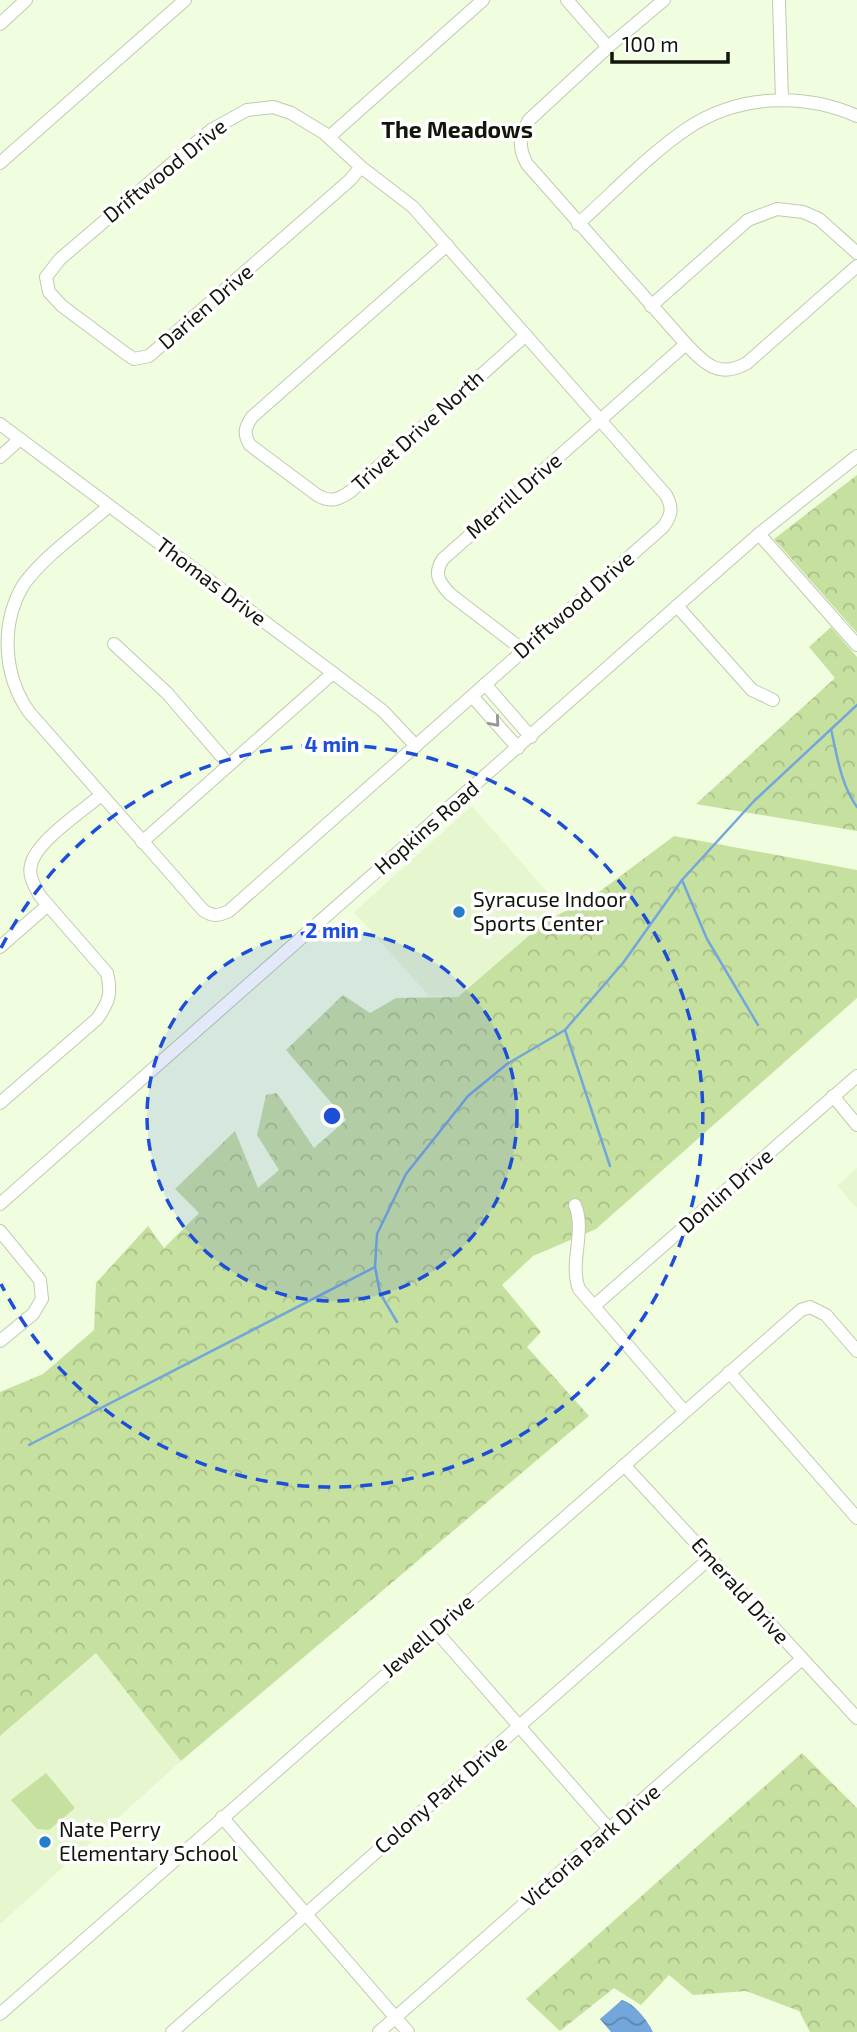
<svg xmlns="http://www.w3.org/2000/svg" width="857" height="2032" viewBox="0 0 857 2032" font-family="'Exo 2',sans-serif">
<style>
.built{fill:#e6f6cf}
.green{fill:#c6e0a0}
.forest{fill:url(#forest-crowns)}
.water{fill:url(#water-waves)}
.lines{fill:none;stroke-linecap:round;stroke-linejoin:round}
.stream{stroke:#73a6da;stroke-width:2.5}
.minor-casing{stroke:#becbad;stroke-width:14}
.minor{stroke:#fff;stroke-width:12}
.oneway{stroke:#949691}
.ring{fill:none;stroke:#1d4ed8;stroke-width:3.5;stroke-dasharray:12 9}
.poi-dot{fill:#267dcb;stroke:#fff;stroke-width:2.5}
.labels{text-anchor:middle;stroke-width:7;stroke-linejoin:round;paint-order:stroke}
.street-label{font-size:21px;fill:#11150a;stroke:#fff}
.poi-label{font-size:21px;fill:#11150a;stroke:#fff;text-anchor:start}
.neighbourhood-label{font-size:23px;font-weight:bold;fill:#11150a;stroke:#fff}
.centre{fill:#1d4ed8;stroke:#fff;stroke-width:3.5}
.ring-label{font-size:21px;text-anchor:middle;font-weight:bold;fill:#1d4ed8;stroke:#fff;stroke-width:7;stroke-linejoin:round;paint-order:stroke}
</style>
<defs>
<pattern id="forest-crowns" width="20" height="18" patternUnits="userSpaceOnUse" patternTransform="scale(1.75)"><rect width="20" height="18" fill="#c6e0a0"/><path d="M2 6a3 3 0 1 1 6 0M12 15a3 3 0 1 1 6 0" fill="none" stroke="#a9bf88"/></pattern>
<pattern id="water-waves" width="16" height="10" patternUnits="userSpaceOnUse" patternTransform="scale(1.75)"><rect width="16" height="10" fill="#73a6da"/><path d="M0 5q4-4 8 0t8 0" fill="none" stroke="#5d86af"/></pattern>
</defs>
<rect width="100%" height="100%" fill="#f0fdde"/>
<g class="built">
<path d="M472,806L549,894L546,921L458,997L429,996L354,912Z"/>
<path d="M857,1168V1208L837,1186Z"/>
<path d="M96,1653L181,1761L0,1924V1736Z"/>
</g>
<path class="green" d="M46,1773L75,1808L49,1830L37,1829L11,1800Z"/>
<g class="forest">
<path d="M857,475V633L774,539Z"/>
<path d="M831,627L857,657V831L696,804L835,678L809,647Z"/>
<path d="M674,836L857,870V998L596,1229L533,1256L502,1285L541,1332L527,1347L589,1416L181,1761L96,1653L0,1736V1392L43,1374L94,1330L96,1283L148,1226L164,1248L199,1213L175,1189L235,1131L258,1188L279,1170L257,1135L266,1095L277,1093L314,1148L346,1120L286,1050L343,995L370,1013L396,998L458,997L546,921L591,898Z"/>
<path d="M802,1753L857,1808V2032H810L799,2011L746,1991L693,1995L669,1975L641,2005L614,1988L560,2031L526,1999Z"/>
</g>
<path class="water" d="M622,2000C635,2004 647,2020 653,2032H611L600,2019Z"/>
<g class="lines">
<g class="stream">
<path d="M831,729C837,756 841,785 857,807"/>
<path d="M682,880L707,939L758,1025"/>
<path d="M565,1030L610,1166"/>
<path d="M375,1267L380,1293L397,1322"/>
<path d="M29,1445L375,1267L377,1234L406,1174L468,1096L507,1064L565,1030L623,963L682,880L754,801L857,705"/>
</g>
<defs>
<g id="minor">
<path d="M567,0L608,47"/>
<path d="M664,0L608,47L529,120C519,137 518,147 527,164L686,344C705,364 719,379 747,363L857,266"/>
<path d="M779,0L782,100"/>
<path d="M0,24L26,0"/>
<path d="M329,137L483,0"/>
<path d="M0,163L185,0"/>
<path d="M578,224C614,192 648,155 688,128C737,95 803,92 857,116"/>
<path d="M447,245L252,417C245,427 243,434 250,445L317,495C331,503 338,500 351,491L526,335"/>
<path d="M651,306L748,220L777,209L803,212L819,219L857,253"/>
<path d="M0,424L333,673L383,711L416,746"/>
<path d="M0,457L20,439"/>
<path d="M109,506C82,530 45,555 24,584C0,623 3,675 29,712L203,910C213,917 218,916 229,911L663,527C672,515 673,508 666,495L413,207L361,167L324,133L291,113L273,107L247,110L211,130L60,259L46,277L49,292L62,306L125,353L134,359L149,356L350,180L361,167"/>
<path d="M759,534L857,645"/>
<path d="M677,606L752,690L773,700"/>
<path d="M114,644L167,693L229,765"/>
<path d="M523,650L450,594C439,582 433,574 443,559L686,344"/>
<path d="M485,684L531,737"/>
<path d="M472,696L518,748"/>
<path d="M142,842L333,673"/>
<path d="M0,947L48,905"/>
<path d="M833,1096L857,1125"/>
<path d="M0,1103L97,1019C109,1002 112,993 107,973L40,896C35,887 28,876 31,865C36,841 83,811 101,795"/>
<path d="M0,1204L677,606L759,534L857,456"/>
<path d="M575,1205C586,1231 569,1263 579,1289L684,1411"/>
<path d="M0,1231L40,1280L42,1299L33,1314L0,1341"/>
<path d="M594,1306L857,1076"/>
<path d="M729,1372L857,1518"/>
<path d="M624,1465L857,1718"/>
<path d="M435,1630L610,1830"/>
<path d="M222,1817L408,2032"/>
<path d="M0,2014L801,1310L810,1307L826,1315L857,1351"/>
<path d="M172,2032L710,1558"/>
<path d="M379,2032L802,1659"/>
</g>
</defs>
<use href="#minor" class="minor-casing"/>
<use href="#minor" class="minor"/>
</g>
<defs><path id="oneway-chevron" d="M-2-3.5L2.5 0L-2 3.5" fill="none" stroke-width="1.6" stroke-linecap="round" stroke-linejoin="round" transform="scale(1.75)"/></defs>
<use class="oneway" href="#oneway-chevron" transform="translate(495 722) rotate(49)"/>
<circle cx="332" cy="1116" r="185" fill="#1d4ed8" fill-opacity=".12"/>
<g class="ring">
<circle cx="332" cy="1116" r="185"/>
<path d="M1 948A371 371 0 1 1 1 1284"/>
</g>
<g class="poi-dot">
<circle cx="459" cy="912" r="7"/>
<circle cx="45" cy="1842" r="7"/>
</g>
<g class="labels">
<g class="street-label">
<text transform="translate(165 171) rotate(-39)" y="7">Driftwood Drive</text>
<text transform="translate(206 307) rotate(-41)" y="7">Darien Drive</text>
<text transform="translate(418 431) rotate(-42)" y="7">Trivet Drive North</text>
<text transform="translate(514 496) rotate(-41)" y="7">Merrill Drive</text>
<text transform="translate(211 582) rotate(37)" y="7">Thomas Drive</text>
<text transform="translate(574 605) rotate(-41)" y="7">Driftwood Drive</text>
<text transform="translate(427 828) rotate(-41)" y="7">Hopkins Road</text>
<text transform="translate(726 1191) rotate(-41)" y="7">Donlin Drive</text>
<text transform="translate(740 1591) rotate(48)" y="7">Emerald Drive</text>
<text transform="translate(428 1636) rotate(-41)" y="7">Jewell Drive</text>
<text transform="translate(441 1795) rotate(-41)" y="7">Colony Park Drive</text>
<text transform="translate(591 1846) rotate(-41)" y="7">Victoria Park Drive</text>
</g>
<g class="poi-label">
<text x="473" y="907">Syracuse Indoor<tspan x="473" dy="24">Sports Center</tspan></text>
<text x="59" y="1837">Nate Perry<tspan x="59" dy="24">Elementary School</tspan></text>
</g>
<g class="neighbourhood-label">
<text x="457" y="138">The Meadows</text>
</g>
</g>
<circle cx="332" cy="1116" r="10" class="centre"/>
<g class="ring-label">
<text x="332" y="752">4 min</text>
<text x="332" y="938">2 min</text>
</g>
<path d="M612 52v10h116v-10" fill="none" stroke="#11150a" stroke-width="3.5"/>
<text x="622" y="52" font-size="21" fill="#11150a" stroke="#ffffff" stroke-width="5" paint-order="stroke">100 m</text>
</svg>
